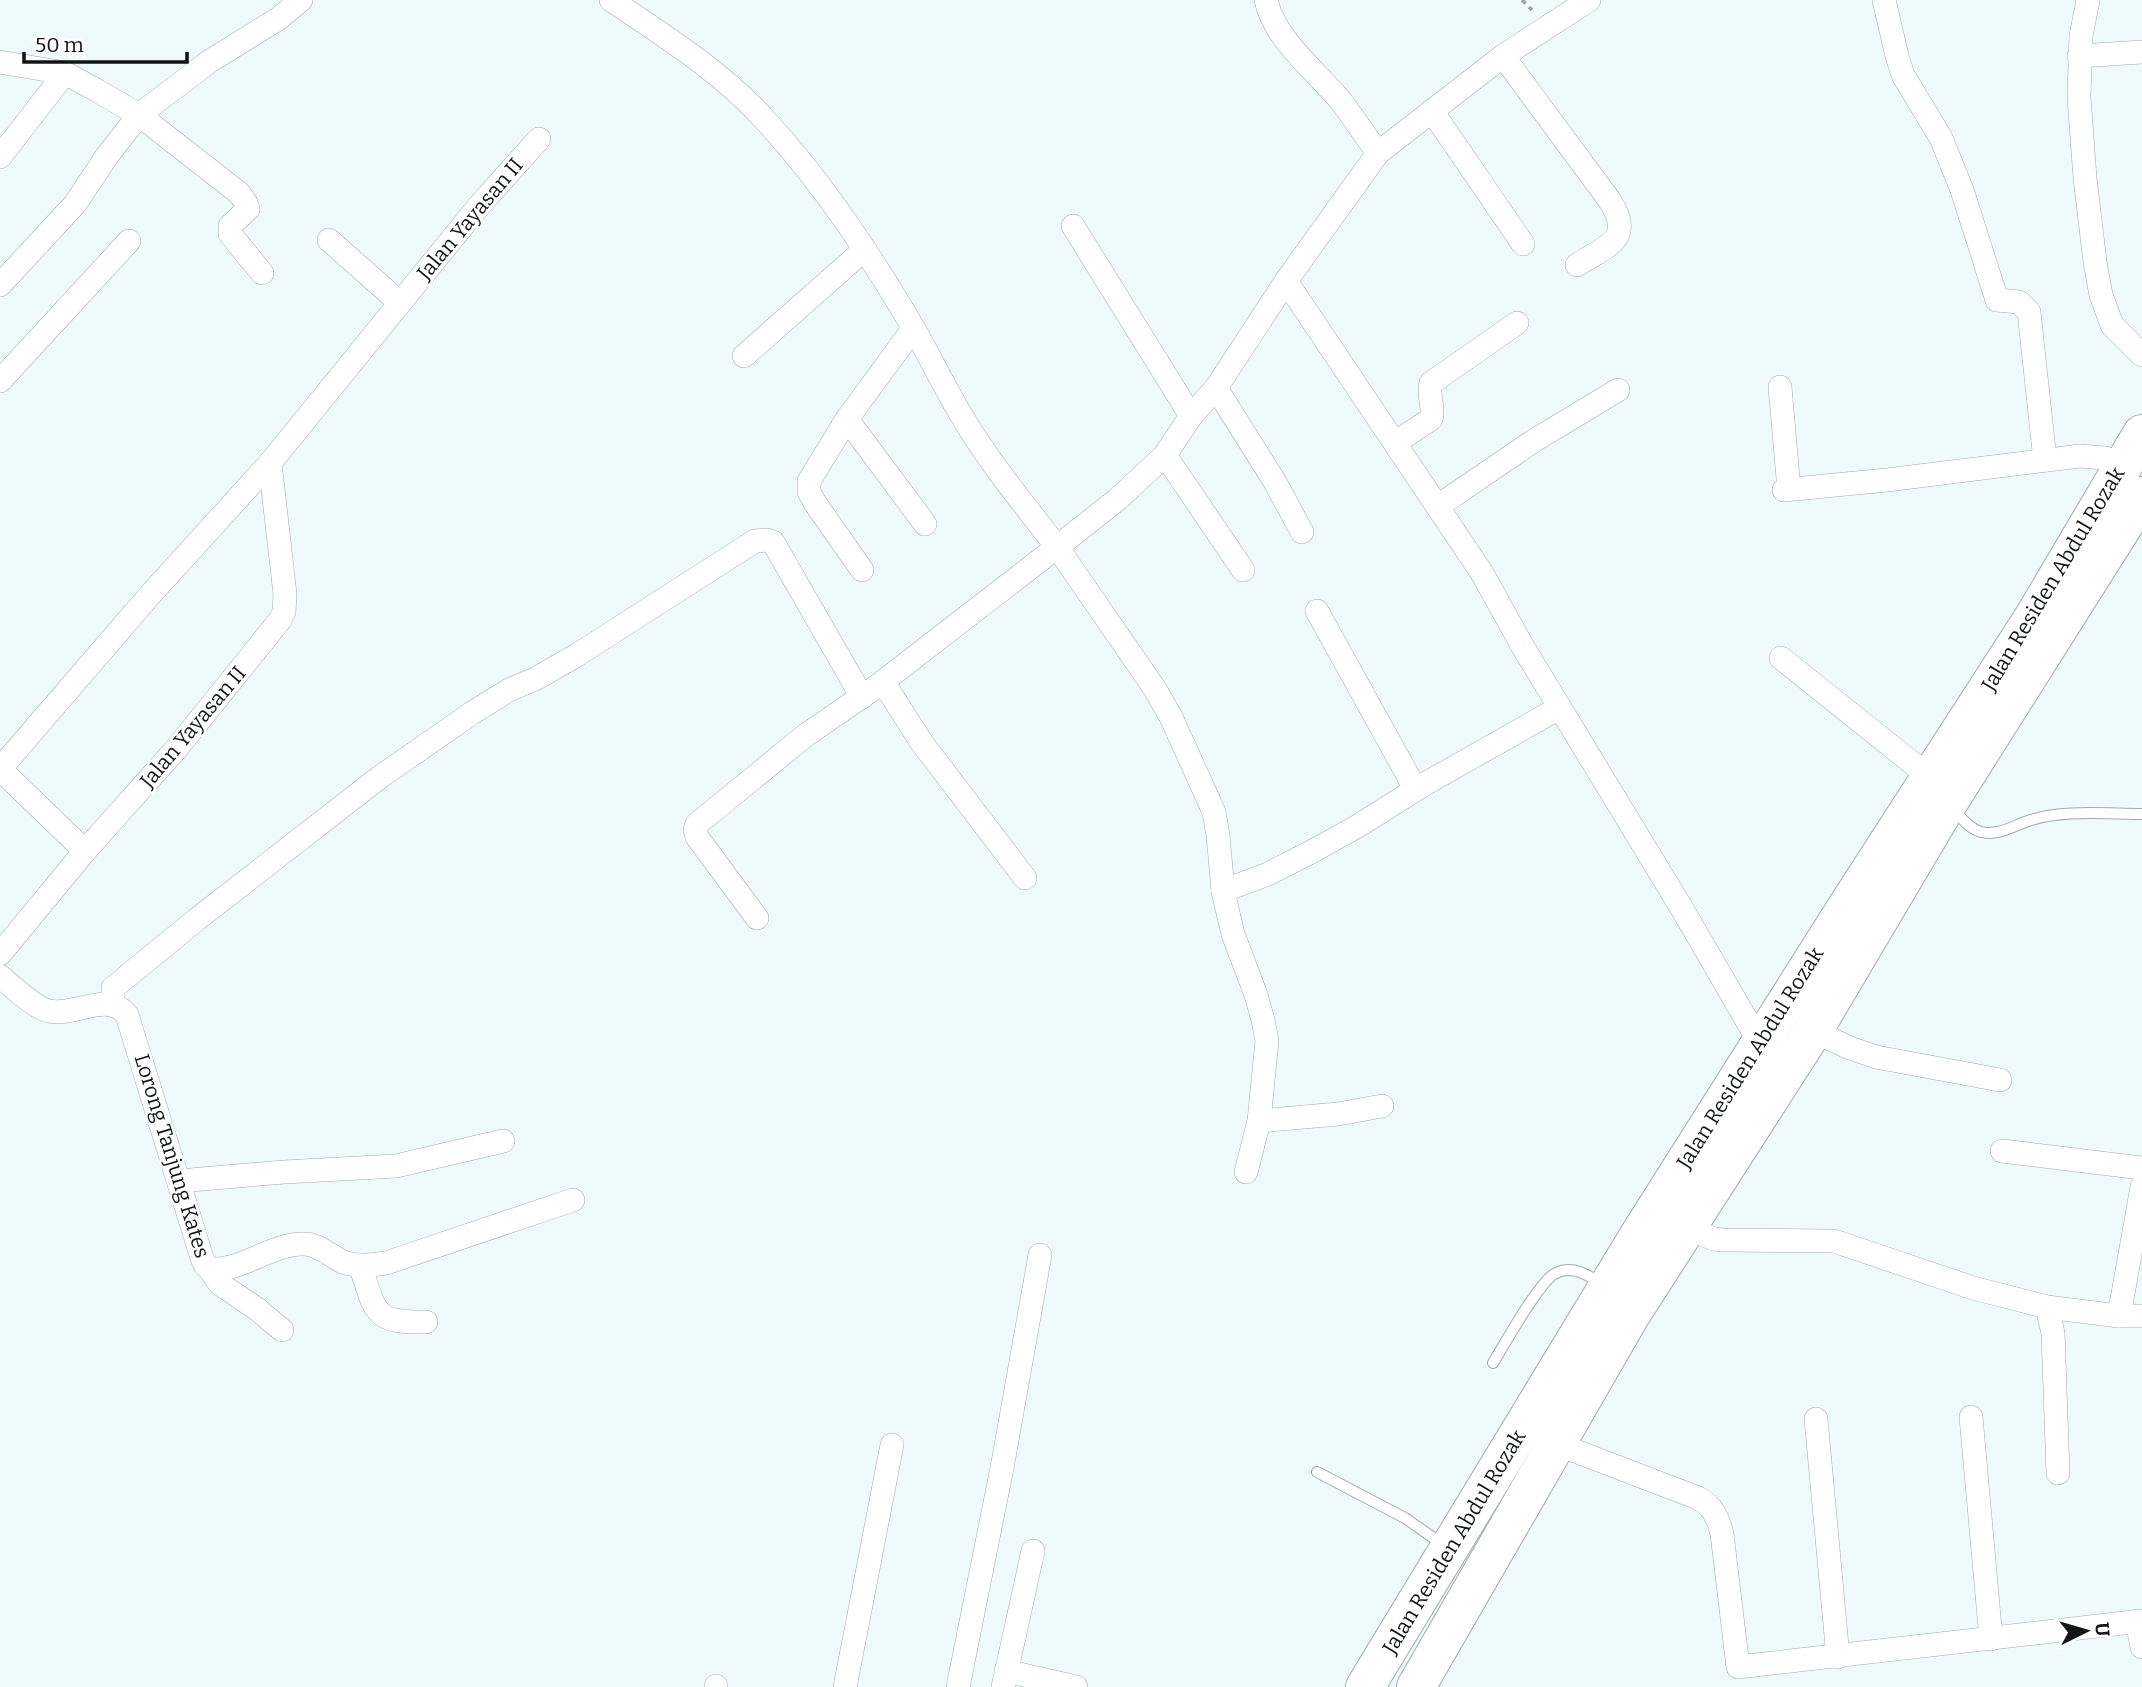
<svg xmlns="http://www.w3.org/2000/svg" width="2142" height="1687" viewBox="0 0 2142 1687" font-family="Bitter,serif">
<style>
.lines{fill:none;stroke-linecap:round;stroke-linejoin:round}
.lane-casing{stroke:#a0abaa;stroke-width:12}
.street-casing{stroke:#a0abaa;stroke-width:24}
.highway-casing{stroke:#a0abaa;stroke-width:40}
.path{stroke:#9ca4a4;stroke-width:3.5;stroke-dasharray:5 5;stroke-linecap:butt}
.lane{stroke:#fff;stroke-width:10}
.street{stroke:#fff;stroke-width:23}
.highway{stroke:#fff;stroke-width:38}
.labels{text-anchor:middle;stroke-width:5;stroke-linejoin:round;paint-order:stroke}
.street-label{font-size:21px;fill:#111414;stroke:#fff}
</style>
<rect width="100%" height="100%" fill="#effafa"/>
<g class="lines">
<defs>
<g id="lane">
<path d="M1952,808C1961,817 1968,828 1981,832C1998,836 2013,826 2028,821C2061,809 2107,814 2142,814"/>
<path d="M1493,1363C1504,1345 1540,1280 1556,1273C1573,1265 1588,1275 1602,1284"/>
<path d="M1317,1472L1405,1518L1445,1546"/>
</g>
<g id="street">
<path d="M611,0C666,37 722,72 766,121C824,184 871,256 914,329C930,357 944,386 960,413C988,461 1023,503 1057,547L1118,499L1165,455L1191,416L1216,388L1286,281L1378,153L1503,56L1589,0"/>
<path d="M1266,0C1275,40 1315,70 1340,100C1353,117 1365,135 1378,153"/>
<path d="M1884,0L1897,56L1903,75L1941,138L1962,190L1997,300L2019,302L2029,312L2045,460"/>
<path d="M2088,0L2081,36L2079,97L2085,178L2095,262L2101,295L2112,325L2142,355"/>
<path d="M1503,56L1610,201C1635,240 1606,246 1577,265"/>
<path d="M2079,56L2142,52"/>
<path d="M0,62L65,73L98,91L139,115L239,193L246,203L248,209L230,226V234L262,273"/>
<path d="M1432,111L1523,244"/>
<path d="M0,157L65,73"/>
<path d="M1073,226L1191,416"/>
<path d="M329,240L400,303"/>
<path d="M1286,281L1482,573L1523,647L1681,907L1760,1043"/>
<path d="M0,285L75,204L107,156L139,115L210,61L278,19L301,0"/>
<path d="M744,356L864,250"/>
<path d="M0,381L129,241"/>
<path d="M1780,387L1789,489"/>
<path d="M1216,388L1275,482L1302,532"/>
<path d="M847,419L925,524"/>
<path d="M1395,443L1431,419C1435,407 1427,395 1431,383L1517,323"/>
<path d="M1165,455L1243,570"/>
<path d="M1784,490L1887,480L2080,456L2105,458L2123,464"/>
<path d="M1438,506L1535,440L1618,390"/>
<path d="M862,570L815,503L809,492V481L847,419L913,329"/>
<path d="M1317,611L1411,781L1415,785H1423"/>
<path d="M1781,658L1921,770L1936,788"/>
<path d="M883,682L922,743L1025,878"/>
<path d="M0,769L149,596L270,463L478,207L539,139"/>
<path d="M0,769L85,851"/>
<path d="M1223,891L1268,874L1311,852L1358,826L1423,785L1559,708"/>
<path d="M757,918L697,837L695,830L697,824L806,735L876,687L1057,547L1155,689L1171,717L1214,812L1218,835L1223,891L1233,934L1256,995L1263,1020L1267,1041L1259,1121L1246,1172"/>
<path d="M0,954L85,851L177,748L280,620L284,612L285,594L270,463"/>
<path d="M0,976C12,986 34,1008 49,1011C75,1017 107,990 127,1015L202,1258L205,1265L210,1269C241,1272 272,1243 304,1244C319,1244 330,1256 343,1262C358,1267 372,1265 386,1263L573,1200"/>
<path d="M113,1004V988L196,920L380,777L472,713L509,690L537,678L577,655L755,541L767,540L773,542L862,697"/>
<path d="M1813,1031L1850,1048L1876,1057L2000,1080"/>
<path d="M1259,1121L1338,1114L1382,1106"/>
<path d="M2002,1151L2142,1168"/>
<path d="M179,1181L284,1172L396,1166L503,1141"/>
<path d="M1687,1228L1714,1239L1724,1240L1834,1241L1973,1288L2047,1307L2119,1316H2142"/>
<path d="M360,1265C376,1312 372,1323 426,1322"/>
<path d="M208,1267L220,1284L257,1309L282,1330"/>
<path d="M2047,1307L2053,1333L2058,1473"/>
<path d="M2119,1316L2142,1187"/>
<path d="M1971,1417L1991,1639"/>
<path d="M1816,1419L1838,1657"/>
<path d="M1557,1444L1698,1498C1713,1506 1718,1518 1722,1534L1738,1667L2142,1621"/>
<path d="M2137,1621L2142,1647"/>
<path d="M1006,1671L1076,1687"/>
<path d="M716,1687V1686"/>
<path d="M845,1687L892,1445"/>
<path d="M958,1687L1002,1468L1040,1255"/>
<path d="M1003,1687L1033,1551"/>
</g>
<g id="highway">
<path d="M1365,1687L1641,1232L1848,905L2035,615L2142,434"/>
<path d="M1416,1687L1630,1316L1813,1031L1948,803L2142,496"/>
</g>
</defs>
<use href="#lane" class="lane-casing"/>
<use href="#street" class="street-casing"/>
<use href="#highway" class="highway-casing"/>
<path class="path" d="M1522,0L1532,10"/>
<use href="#lane" class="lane"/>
<use href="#street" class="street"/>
<use href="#highway" class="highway"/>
</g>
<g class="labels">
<g class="street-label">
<text transform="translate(470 219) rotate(-50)" y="7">Jalan Yayasan II</text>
<text transform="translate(2053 579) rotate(-59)" y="7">Jalan Residen Abdul Rozak</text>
<text transform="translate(193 727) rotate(-50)" y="7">Jalan Yayasan II</text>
<text transform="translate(1750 1058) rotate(-58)" y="7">Jalan Residen Abdul Rozak</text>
<text transform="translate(172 1156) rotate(73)" y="7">Lorong Tanjung Kates</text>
<text transform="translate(1454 1542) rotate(-59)" y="7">Jalan Residen Abdul Rozak</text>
</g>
</g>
<g transform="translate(2086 1631) rotate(85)" stroke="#ffffff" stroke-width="5" paint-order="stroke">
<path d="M0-5L12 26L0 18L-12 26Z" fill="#111414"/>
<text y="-10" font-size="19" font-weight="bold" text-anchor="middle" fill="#111414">U</text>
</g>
<path d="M24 52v10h163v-10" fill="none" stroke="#111414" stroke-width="3.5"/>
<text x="35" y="52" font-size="21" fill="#111414" stroke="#ffffff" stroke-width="5" paint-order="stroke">50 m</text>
</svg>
